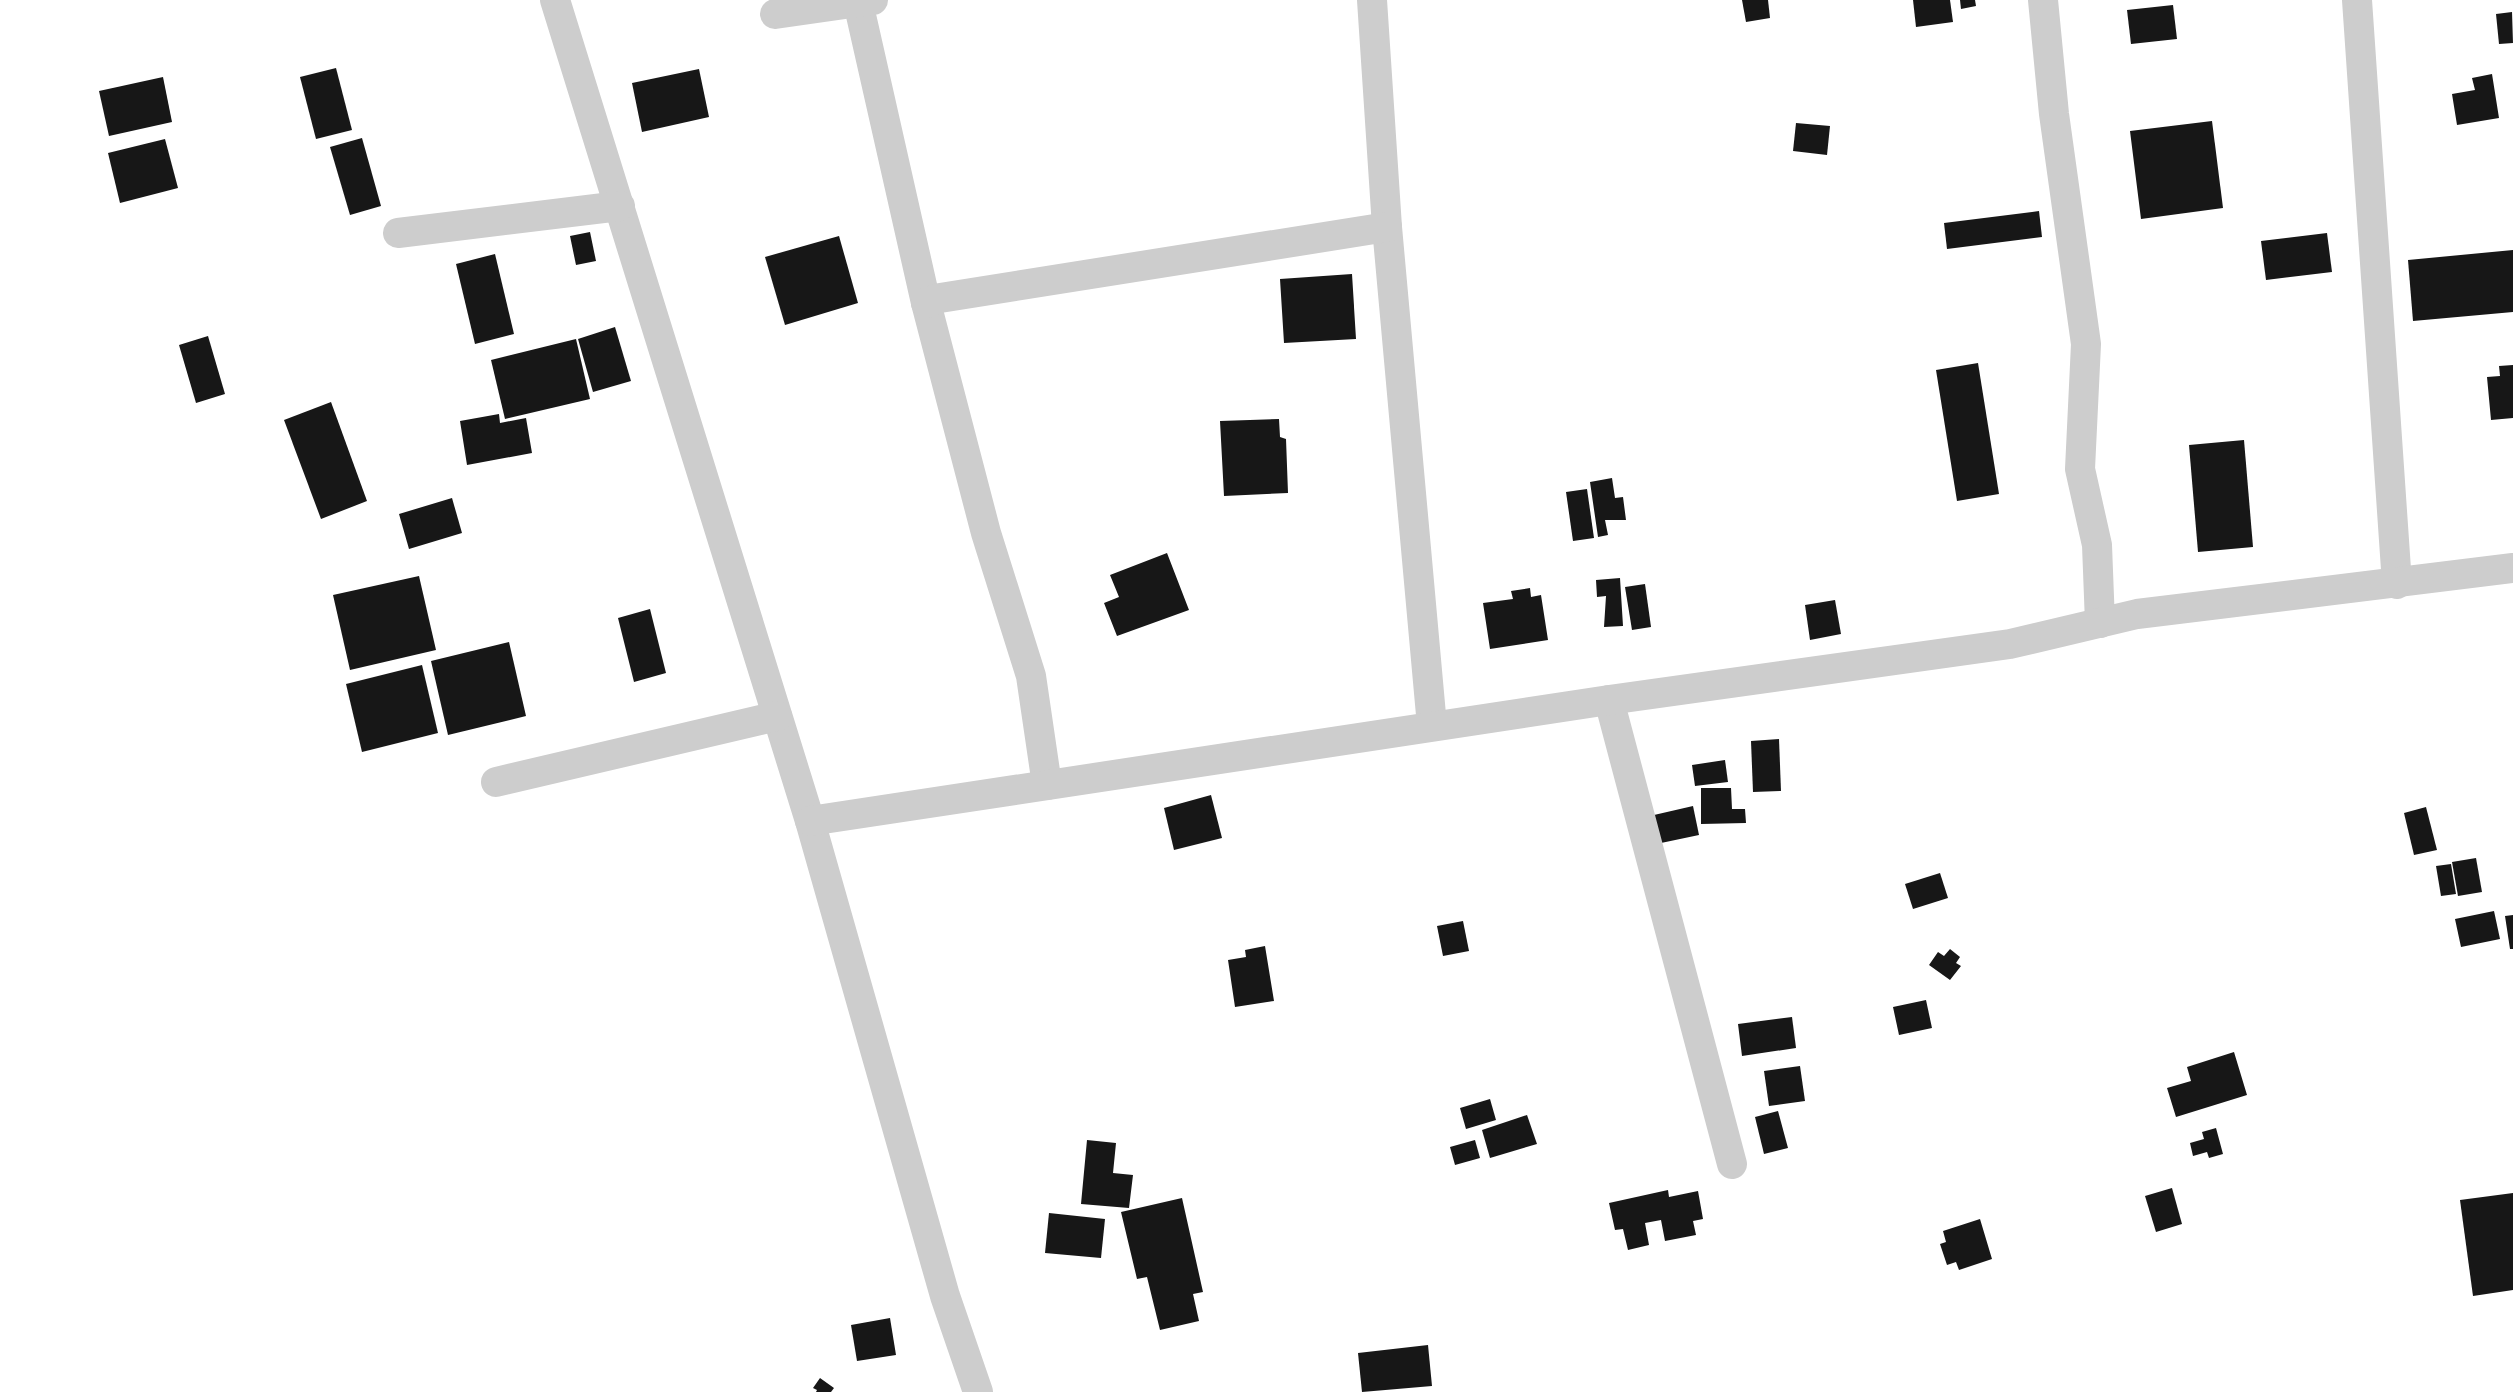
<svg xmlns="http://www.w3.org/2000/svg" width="2513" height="1392" viewBox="0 0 2513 1392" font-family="'Varela Round',sans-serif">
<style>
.building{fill:#171717}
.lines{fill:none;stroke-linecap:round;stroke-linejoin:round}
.minor{stroke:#cdcdcd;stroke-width:30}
</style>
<rect width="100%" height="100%" fill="#fff"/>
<g class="building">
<path d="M1742,0H1768L1770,18L1746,22Z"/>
<path d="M1913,0H1950L1953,22L1916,27Z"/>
<path d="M1960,0H1975L1976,6L1961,9Z"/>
<path d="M2173,5L2177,39L2131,44L2127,10Z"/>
<path d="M2512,12L2513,43L2499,44L2496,14Z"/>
<path d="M336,68L352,130L316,139L300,77Z"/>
<path d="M699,69L709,117L642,132L632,83Z"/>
<path d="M2492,74L2499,118L2457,125L2452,94L2475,90L2472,78Z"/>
<path d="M163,77L172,122L109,136L99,91Z"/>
<path d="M2212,121L2223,208L2141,219L2130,131Z"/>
<path d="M1796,123L1830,126L1827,155L1793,151Z"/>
<path d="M362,138L381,206L350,215L330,147Z"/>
<path d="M165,139L178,188L120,203L108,153Z"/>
<path d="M2039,211L2042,237L1947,249L1944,223Z"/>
<path d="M590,232L596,261L576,265L570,236Z"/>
<path d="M2327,233L2332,272L2266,280L2261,241Z"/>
<path d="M839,236L858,303L785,325L765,257Z"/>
<path d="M2513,250V312L2413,321L2408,260Z"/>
<path d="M495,254L514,334L475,344L456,264Z"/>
<path d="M1352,274L1356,339L1284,343L1280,279Z"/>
<path d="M615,327L631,381L593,392L578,339Z"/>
<path d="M208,336L225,394L196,403L179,345Z"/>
<path d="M576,339L590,399L505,419L491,360Z"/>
<path d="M1978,363L1999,494L1957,501L1936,370Z"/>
<path d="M2513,365V418L2491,420L2487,377L2500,376L2499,366Z"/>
<path d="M331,402L367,501L321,519L284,420Z"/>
<path d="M499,414L500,423L526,418L532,453L467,465L460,421Z"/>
<path d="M1279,419L1280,437L1286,439L1288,493L1224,496L1220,421Z"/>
<path d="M2244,440L2253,547L2198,552L2189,445Z"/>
<path d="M1612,478L1615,498L1623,497L1626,520H1605L1608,535L1598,537L1590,482Z"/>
<path d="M1587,489L1594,538L1573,541L1566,492Z"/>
<path d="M452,498L462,533L409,549L399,514Z"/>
<path d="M1167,553L1189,610L1117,636L1104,603L1119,597L1110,575Z"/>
<path d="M419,576L436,650L350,670L333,595Z"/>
<path d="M1620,578L1623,626L1604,627L1606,596L1597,597L1596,580Z"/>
<path d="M1645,584L1651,627L1632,630L1625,587Z"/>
<path d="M1530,588L1531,597L1541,595L1548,640L1490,649L1483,603L1513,599L1511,591Z"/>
<path d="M1835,600L1841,634L1810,640L1805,605Z"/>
<path d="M650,609L666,673L634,682L618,618Z"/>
<path d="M509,642L526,716L448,735L431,661Z"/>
<path d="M422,665L438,733L362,752L346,684Z"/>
<path d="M1779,739L1781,791L1753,792L1751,741Z"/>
<path d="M1725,760L1728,782L1695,786L1692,765Z"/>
<path d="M1701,788H1731L1732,809H1745L1746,823L1701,824Z"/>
<path d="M1211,795L1222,838L1174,850L1164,808Z"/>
<path d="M1693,806L1699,835L1661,843L1654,815Z"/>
<path d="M2426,807L2437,850L2414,855L2404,813Z"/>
<path d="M2476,858L2482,892L2458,896L2452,862Z"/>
<path d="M2451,864L2456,894L2441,896L2436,866Z"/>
<path d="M1940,873L1948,898L1913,909L1905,884Z"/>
<path d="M2494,911L2500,939L2461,947L2455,919Z"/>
<path d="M2513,915V949H2510L2505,916Z"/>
<path d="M1463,921L1469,951L1443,956L1437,926Z"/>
<path d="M1265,946L1274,1001L1235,1007L1228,960L1246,957L1245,950Z"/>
<path d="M1950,949L1960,957L1956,963L1961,966L1950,980L1929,965L1938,952L1944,956Z"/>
<path d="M1926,1000L1932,1028L1899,1035L1893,1007Z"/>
<path d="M1792,1017L1796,1048L1742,1056L1738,1024Z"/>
<path d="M2234,1052L2247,1095L2176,1117L2167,1088L2191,1081L2187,1067Z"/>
<path d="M1800,1066L1805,1101L1769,1106L1764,1071Z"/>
<path d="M1490,1099L1496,1120L1466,1129L1460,1108Z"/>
<path d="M1778,1111L1788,1148L1764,1154L1755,1117Z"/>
<path d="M1527,1115L1537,1144L1490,1158L1482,1130Z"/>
<path d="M2216,1128L2223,1154L2209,1158L2207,1152L2193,1156L2190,1143L2204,1139L2202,1132Z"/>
<path d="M1087,1140L1116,1143L1113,1173L1133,1175L1129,1208L1081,1204Z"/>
<path d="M1475,1140L1480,1158L1455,1165L1450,1147Z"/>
<path d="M2172,1188L2182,1224L2156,1232L2145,1196Z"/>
<path d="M1668,1190L1669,1197L1698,1191L1703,1219L1693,1221L1696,1235L1665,1241L1661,1220L1645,1223L1649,1245L1628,1250L1623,1229L1615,1230L1609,1203Z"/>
<path d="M2513,1193V1290L2473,1296L2460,1200Z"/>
<path d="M1182,1198L1203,1292L1193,1294L1199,1321L1160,1330L1147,1277L1137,1279L1121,1212Z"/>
<path d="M1049,1213L1105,1219L1101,1258L1045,1253Z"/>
<path d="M1980,1219L1992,1259L1959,1270L1956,1262L1947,1265L1940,1244L1946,1242L1943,1231Z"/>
<path d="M890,1318L896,1355L857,1361L851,1325Z"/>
<path d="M1428,1345L1432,1386L1362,1392L1358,1353Z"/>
<path d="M820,1378L834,1388L831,1392H816L817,1390L813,1388Z"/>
</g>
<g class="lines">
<g class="minor">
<path d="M555,0L810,821L945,1296L978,1392"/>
<path d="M1372,0L1387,227L1432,726"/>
<path d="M2043,0L2054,114L2086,344L2080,469L2097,545L2100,623"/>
<path d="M2357,0L2397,584"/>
<path d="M858,2L926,303L986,533L1031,676L1047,785"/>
<path d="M775,14L873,0"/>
<path d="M398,233L620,206"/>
<path d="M926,303L940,298L1387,227"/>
<path d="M1609,700L1732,1164"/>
<path d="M496,782L777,716"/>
<path d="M810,821L1609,700L2010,644L2137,614L2513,568"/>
</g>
</g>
</svg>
